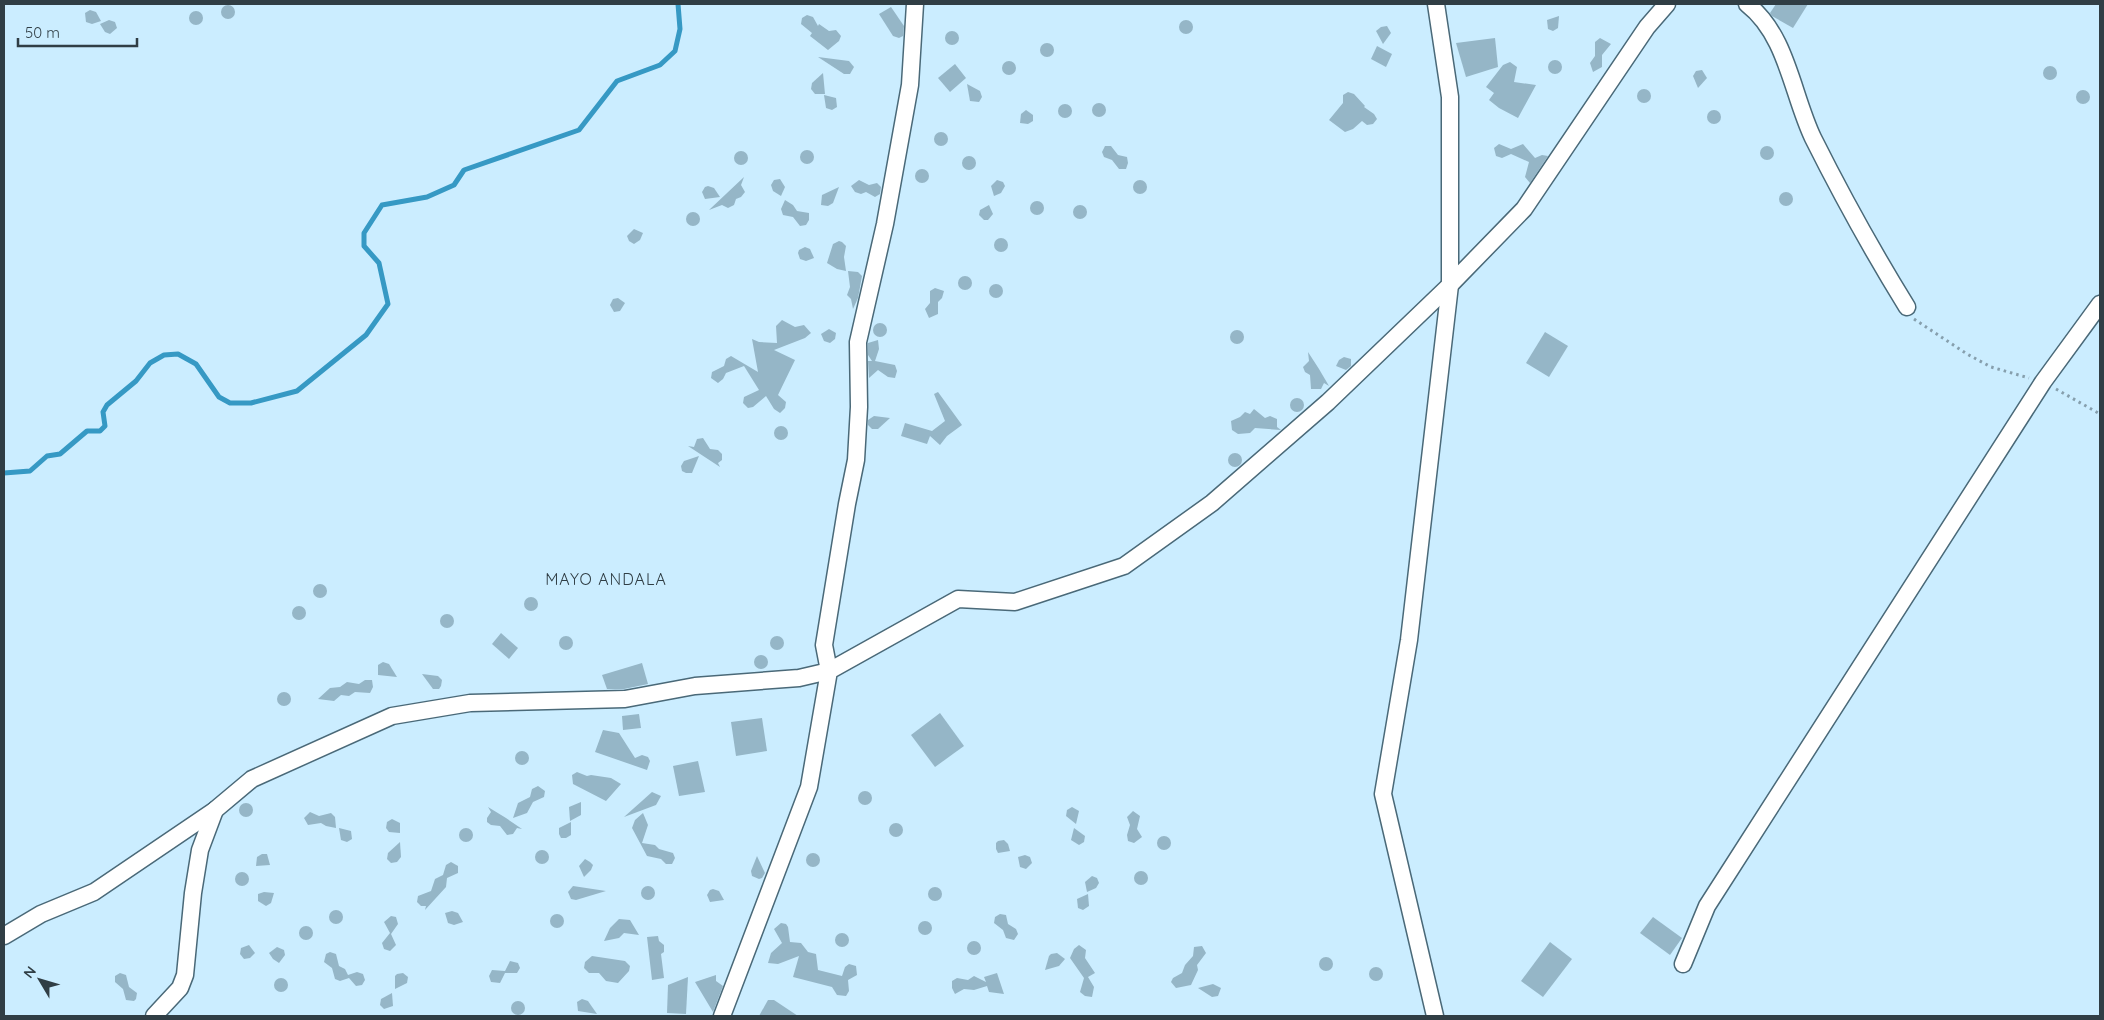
<svg xmlns="http://www.w3.org/2000/svg" width="2104" height="1020" viewBox="0 0 2104 1020" font-family="Quicksand,sans-serif">
<style>
.lines{fill:none;stroke-linecap:round;stroke-linejoin:round}
.stream{stroke:#3699c4;stroke-width:5}
.building{fill:#95b6c7}
.minor-casing{stroke:#4a6978;stroke-width:19}
.path{stroke:#869fad;stroke-width:3;stroke-dasharray:2.5 4;stroke-linecap:butt}
.minor{stroke:#fff;stroke-width:16}
.labels{text-anchor:middle;stroke-width:4;stroke-linejoin:round;paint-order:stroke}
.quarter-label{font-size:16px;letter-spacing:1px;fill:#303e45;stroke:#cbedff}
</style>
<rect width="100%" height="100%" fill="#cbedff"/>
<g class="lines">
<path class="stream" d="M4,473L30,471L47,456L60,454L87,431H100L105,426L103,412L107,405L136,381L150,363L164,355L178,354L196,364L219,397L230,403H251L297,391L366,335L388,304L379,263L364,246V233L382,205L427,197L454,185L464,170L579,130L617,81L660,65L675,51L680,29L678,4"/>
</g>
<g class="building">
<path d="M1776,4H1808L1793,28L1772,16L1770,13Z"/>
<circle cx="228" cy="12" r="7"/>
<path d="M891,7L904,26L903,36L899,38L893,36L879,14Z"/>
<path d="M90,10L96,12L101,21L92,24L86,22L85,13Z"/>
<circle cx="196" cy="18" r="7"/>
<path d="M807,15L813,17L818,26L819,24L829,31L836,30L841,36L839,41L828,50L810,36L812,33L801,24L802,18Z"/>
<path d="M1559,16L1558,28L1553,31L1548,29L1547,20Z"/>
<path d="M109,20L115,22L117,28L110,34L105,32L100,24Z"/>
<circle cx="1186" cy="27" r="7"/>
<path d="M1387,26L1391,33L1383,44L1376,31L1381,27Z"/>
<circle cx="952" cy="38" r="7"/>
<path d="M1495,38L1498,67L1466,77L1456,43Z"/>
<path d="M1600,38L1611,44L1602,55V67L1593,72L1590,63L1595,56V42Z"/>
<circle cx="1047" cy="50" r="7"/>
<path d="M1377,46L1392,54L1386,67L1371,59Z"/>
<path d="M818,57L849,61L854,67L850,74H844Z"/>
<circle cx="1555" cy="67" r="7"/>
<circle cx="1009" cy="68" r="7"/>
<path d="M1510,62L1517,67L1514,82L1536,85L1518,118L1499,108L1489,100L1494,93L1486,87L1503,65Z"/>
<path d="M955,64L966,78L950,92L938,78Z"/>
<circle cx="2050" cy="73" r="7"/>
<path d="M1702,70L1707,78L1698,88L1693,76L1696,71Z"/>
<path d="M823,73L825,94H815L811,89L812,83Z"/>
<path d="M967,84L980,91L982,97L979,102L970,101Z"/>
<circle cx="1644" cy="96" r="7"/>
<circle cx="2083" cy="97" r="7"/>
<path d="M1348,92L1354,94L1365,106L1364,107L1374,114L1377,119L1373,124L1367,125L1362,121L1353,129L1345,132L1329,120L1343,103V95Z"/>
<path d="M824,95L836,98L837,107L832,110L826,108Z"/>
<circle cx="1099" cy="110" r="7"/>
<circle cx="1065" cy="111" r="7"/>
<path d="M1026,110L1033,115V121L1028,124L1020,123L1021,114Z"/>
<circle cx="1714" cy="117" r="7"/>
<circle cx="941" cy="139" r="7"/>
<path d="M1499,144L1511,149L1523,144L1535,158L1542,155L1548,156L1530,183L1525,177L1529,162L1511,154L1502,158L1496,156L1494,148Z"/>
<path d="M1105,146H1111L1118,155L1127,157L1128,163L1126,169H1119L1112,160L1104,157L1102,152Z"/>
<circle cx="1767" cy="153" r="7"/>
<circle cx="807" cy="157" r="7"/>
<circle cx="741" cy="158" r="7"/>
<circle cx="969" cy="163" r="7"/>
<circle cx="922" cy="176" r="7"/>
<path d="M744,177L741,185L745,192L741,197L736,199L734,205L728,208L722,205L709,210Z"/>
<path d="M780,179L785,187L781,196L773,191L771,185L774,180Z"/>
<path d="M859,180L869,185L877,183L881,187L880,194L875,197L866,192L861,194L855,192L851,186Z"/>
<path d="M997,180L1003,182L1005,186L1001,193L994,196L991,186Z"/>
<circle cx="1140" cy="187" r="7"/>
<path d="M708,186L714,188L720,197L705,199L702,192L705,187Z"/>
<path d="M839,187L833,203L828,206L821,205L822,195Z"/>
<circle cx="1786" cy="199" r="7"/>
<path d="M785,200L793,205L797,211L809,213V220L806,225L800,226L793,217L783,215L781,209Z"/>
<circle cx="1037" cy="208" r="7"/>
<path d="M989,205L993,214L988,220H984L979,215L980,210Z"/>
<circle cx="1080" cy="212" r="7"/>
<circle cx="693" cy="219" r="7"/>
<path d="M634,229L643,233L640,240L634,244L629,241L627,236Z"/>
<circle cx="1001" cy="245" r="7"/>
<path d="M839,241L842,242L846,246L844,257L846,271L837,269L827,263L833,244Z"/>
<path d="M805,247L810,249L814,258L806,261L800,259L798,253L799,250Z"/>
<path d="M848,271L858,272L862,276L858,298L853,309L851,299L847,295L850,287Z"/>
<circle cx="965" cy="283" r="7"/>
<circle cx="996" cy="291" r="7"/>
<path d="M935,288L944,291L942,298L938,302V314L929,318L925,309L930,303V291Z"/>
<path d="M618,298L625,303L620,311L614,312L610,305L613,299Z"/>
<path d="M782,320L795,327L804,325L811,333L805,338L774,350L795,360L778,395L786,402L785,408L780,413L774,409L766,396L753,407L748,408L743,403L744,397L759,390L744,366L726,373L723,379L718,383L711,378L712,372L724,366L726,359L731,356L758,372L752,339L759,342L777,343L776,326Z"/>
<circle cx="880" cy="330" r="7"/>
<path d="M829,329L836,333L835,339L830,343L824,341L821,334Z"/>
<circle cx="1237" cy="337" r="7"/>
<path d="M1545,332L1568,346L1549,377L1526,363Z"/>
<path d="M878,340L879,349L875,361L895,365L897,371L895,378L888,377L878,370L869,378L868,361H872L868,355V343Z"/>
<path d="M1308,352L1319,369L1329,386L1324,383L1321,389H1311L1310,375L1305,372L1303,367L1309,361Z"/>
<path d="M1344,357L1351,359V366L1346,370L1336,366L1339,360Z"/>
<path d="M938,392L962,425L947,436L940,445L930,436L927,444L901,436L905,423L932,431L945,421L934,394Z"/>
<circle cx="1297" cy="405" r="7"/>
<path d="M1254,409L1265,418L1270,416L1277,419V427L1281,430L1255,428L1250,433L1238,434L1232,430L1231,421L1240,417L1245,412L1250,414Z"/>
<path d="M874,416L890,418L878,429H872L868,425V420Z"/>
<circle cx="781" cy="433" r="7"/>
<path d="M703,438L710,449L718,450L722,454V460L718,463L720,467L688,446L694,447L697,439Z"/>
<circle cx="1235" cy="460" r="7"/>
<path d="M699,456L692,473H686L682,471L681,466L684,461Z"/>
<circle cx="320" cy="591" r="7"/>
<circle cx="531" cy="604" r="7"/>
<circle cx="299" cy="613" r="7"/>
<circle cx="447" cy="621" r="7"/>
<path d="M501,633L518,648L509,659L492,644Z"/>
<circle cx="777" cy="643" r="7"/>
<circle cx="566" cy="643" r="7"/>
<circle cx="761" cy="662" r="7"/>
<path d="M383,662L389,664L397,677L378,675V665Z"/>
<path d="M642,663L648,684L624,689H607L602,675Z"/>
<path d="M422,674L438,676L442,680L441,686L439,689H433Z"/>
<path d="M365,680H372L373,687L370,693L355,692L349,696L341,695L334,701L318,699L330,688L340,687L347,682L359,684Z"/>
<circle cx="284" cy="699" r="7"/>
<path d="M940,713L964,746L935,767L911,735Z"/>
<path d="M639,714L641,728L623,730L622,716Z"/>
<path d="M762,718L767,751L736,756L731,722Z"/>
<path d="M603,730L619,733L635,758L642,755L648,757L650,761L647,770L595,752Z"/>
<circle cx="522" cy="758" r="7"/>
<path d="M698,761L705,792L679,796L673,766Z"/>
<path d="M577,772L587,776L591,775L611,778L621,784L606,801L573,784L572,775Z"/>
<path d="M538,786L545,791L544,797L533,802L527,813L513,818L518,803L530,797L532,789Z"/>
<circle cx="865" cy="798" r="7"/>
<path d="M652,792L661,796L656,805L624,817Z"/>
<path d="M581,802V815L570,821L569,807Z"/>
<circle cx="246" cy="810" r="7"/>
<path d="M488,807L506,818L522,829L517,828L513,834L507,835L500,826L491,825L487,822V818L491,812Z"/>
<path d="M1072,807L1079,811L1076,824L1066,816L1067,810Z"/>
<path d="M1133,811L1140,816L1137,829L1142,837L1134,843L1128,841L1127,835L1130,825L1127,817Z"/>
<path d="M310,812L319,816L331,813L335,817L336,828L326,826L321,823L308,825L304,818Z"/>
<path d="M643,813L648,825L642,843L655,845L659,849L673,853L675,858L672,864H666L661,859L647,856L632,828L635,820Z"/>
<path d="M392,819L400,823V833L389,832L386,828L387,822Z"/>
<path d="M571,822V835L566,838H561L559,834V828Z"/>
<circle cx="896" cy="830" r="7"/>
<path d="M339,828L351,831L352,839L347,842L341,840Z"/>
<path d="M1074,828L1085,836L1084,842L1079,845L1071,840Z"/>
<circle cx="466" cy="835" r="7"/>
<circle cx="1164" cy="843" r="7"/>
<path d="M1004,840L1008,844L1010,851L998,853L996,849V843L998,841Z"/>
<path d="M400,842L401,857L397,862L391,863L387,859L388,853Z"/>
<circle cx="542" cy="857" r="7"/>
<circle cx="813" cy="860" r="7"/>
<path d="M267,854L270,865L256,866L257,857L262,854Z"/>
<path d="M1025,855L1030,857L1032,863L1026,869L1020,867L1018,857Z"/>
<path d="M757,856L765,873L762,878L759,879L752,876L751,871Z"/>
<path d="M585,859L590,862L593,865L591,870L584,877L579,866Z"/>
<path d="M451,862L458,866V873L447,878L446,887L425,910L426,906H421L417,902L418,896L431,891L435,879L443,875L446,865Z"/>
<circle cx="1141" cy="878" r="7"/>
<circle cx="242" cy="879" r="7"/>
<path d="M1092,876L1097,878L1099,883L1096,888L1087,892L1085,882Z"/>
<path d="M573,886L606,891L576,900L571,899L568,892Z"/>
<circle cx="648" cy="893" r="7"/>
<circle cx="935" cy="894" r="7"/>
<path d="M713,889L719,891L724,900L710,902L707,895L710,890Z"/>
<path d="M264,892L274,893L271,903L266,906L258,901V894Z"/>
<path d="M1088,894L1089,906L1083,910L1078,908L1077,899Z"/>
<circle cx="336" cy="917" r="7"/>
<path d="M452,911L458,913L463,922L454,925L448,923L445,913Z"/>
<path d="M1000,914L1006,915L1008,924L1016,929L1018,934L1014,940L1006,938L1003,930L994,923L995,917Z"/>
<circle cx="557" cy="921" r="7"/>
<path d="M391,916L396,917L398,924L391,934L396,945L390,951L384,949L382,943L390,933L384,922Z"/>
<path d="M1653,917L1682,938L1670,955L1640,933Z"/>
<path d="M619,919L630,920L639,935L624,933L619,938L604,941L610,928Z"/>
<circle cx="925" cy="928" r="7"/>
<path d="M781,923L786,924L788,927L790,942L801,943L808,952L816,954L818,970L842,976L845,967L849,964L856,966L857,975L848,980L849,991L846,996L837,995L832,987L793,977L799,956L778,964L768,963L771,953L782,943L774,929Z"/>
<circle cx="306" cy="933" r="7"/>
<circle cx="842" cy="940" r="7"/>
<path d="M658,936L659,941L664,945V952L661,954L664,978L652,980L647,937Z"/>
<circle cx="974" cy="948" r="7"/>
<path d="M1550,942L1572,959L1543,997L1521,981Z"/>
<path d="M249,945L255,953L250,958L244,959L240,954L241,948Z"/>
<path d="M1079,945L1086,950L1085,958L1095,973L1088,977L1094,987L1092,997L1085,996L1080,992L1084,978L1070,958L1074,949Z"/>
<path d="M1202,946L1206,953L1197,965L1198,970L1191,985L1176,988L1171,982L1173,978L1182,973L1185,965L1193,956L1194,947Z"/>
<path d="M277,947L284,950L285,955L279,963L273,959L269,953Z"/>
<path d="M330,952L336,954L339,966L345,969L348,975L357,972L363,974L365,980L362,985L356,986L349,978L340,981L335,979L332,968L324,962L326,954Z"/>
<path d="M1057,953L1065,959L1059,966L1045,970L1049,956L1051,954Z"/>
<path d="M592,956L625,961L630,966L629,971L618,983L606,981L599,973H589L584,968L585,962Z"/>
<circle cx="1326" cy="964" r="7"/>
<path d="M510,961L518,963L520,968L517,973H505L500,983L491,982L489,976L492,970L505,971Z"/>
<circle cx="1376" cy="974" r="7"/>
<path d="M120,973L126,975L129,987L137,993L136,999L134,1001L126,1000L123,989L115,982V976Z"/>
<path d="M403,973L408,977L407,983L395,989V976L397,974Z"/>
<path d="M997,973L1004,994L989,992L987,986L974,990L964,989L955,994L952,988V981L957,978L968,980L974,976L986,982L984,977Z"/>
<path d="M716,975V981L723,986L713,1012L695,982Z"/>
<path d="M688,977L686,1014L667,1013L668,985Z"/>
<circle cx="281" cy="985" r="7"/>
<path d="M1213,984L1221,988L1218,996L1212,997L1198,988Z"/>
<path d="M392,993L393,1006L384,1009L380,1005L381,999Z"/>
<path d="M582,999L588,1001L597,1014L578,1011L577,1002Z"/>
<path d="M768,1000H774L798,1016H759Z"/>
<circle cx="518" cy="1008" r="7"/>
</g>
<g class="lines">
<defs>
<g id="minor">
<path d="M1747,4C1787,35 1792,94 1813,138C1842,196 1873,252 1907,307"/>
<path d="M4,936L41,914L94,892L215,810L252,779L392,716L470,703L625,699L695,686L799,678L829,671L824,645L847,504L856,460L859,407L858,342L885,224L910,85L915,4"/>
<path d="M1683,964L1707,906L2043,382L2100,304"/>
<path d="M154,1016L180,988L185,975L193,893L200,850L215,810"/>
<path d="M722,1016L809,787L829,671L958,599L1015,602L1124,566L1212,503L1328,402L1450,285L1524,209L1647,27L1667,4"/>
<path d="M1435,1016L1383,794L1409,640L1450,285V97L1436,4"/>
</g>
</defs>
<use href="#minor" class="minor-casing"/>
<g class="path">
<path d="M1914,319L1967,354L1991,367L2029,378"/>
<path d="M2056,389L2100,414"/>
</g>
<use href="#minor" class="minor"/>
</g>
<g class="labels">
<g class="quarter-label">
<text x="606" y="585">MAYO ANDALA</text>
</g>
</g>
<rect width="2104" height="1020" fill="none" stroke="#303e45" stroke-width="10"/>
<g transform="translate(40 980) rotate(308)" stroke="#cbedff" stroke-width="4" paint-order="stroke">
<path d="M0-4L9 19L0 12L-9 19Z" fill="#303e45"/>
<text y="-8" font-size="14" font-weight="bold" text-anchor="middle" fill="#303e45">N</text>
</g>
<path d="M18 38v8h119v-8" fill="none" stroke="#303e45" stroke-width="2.5"/>
<text x="25" y="38" font-size="15" fill="#303e45" stroke="#cbedff" stroke-width="4" paint-order="stroke">50 m</text>
</svg>
